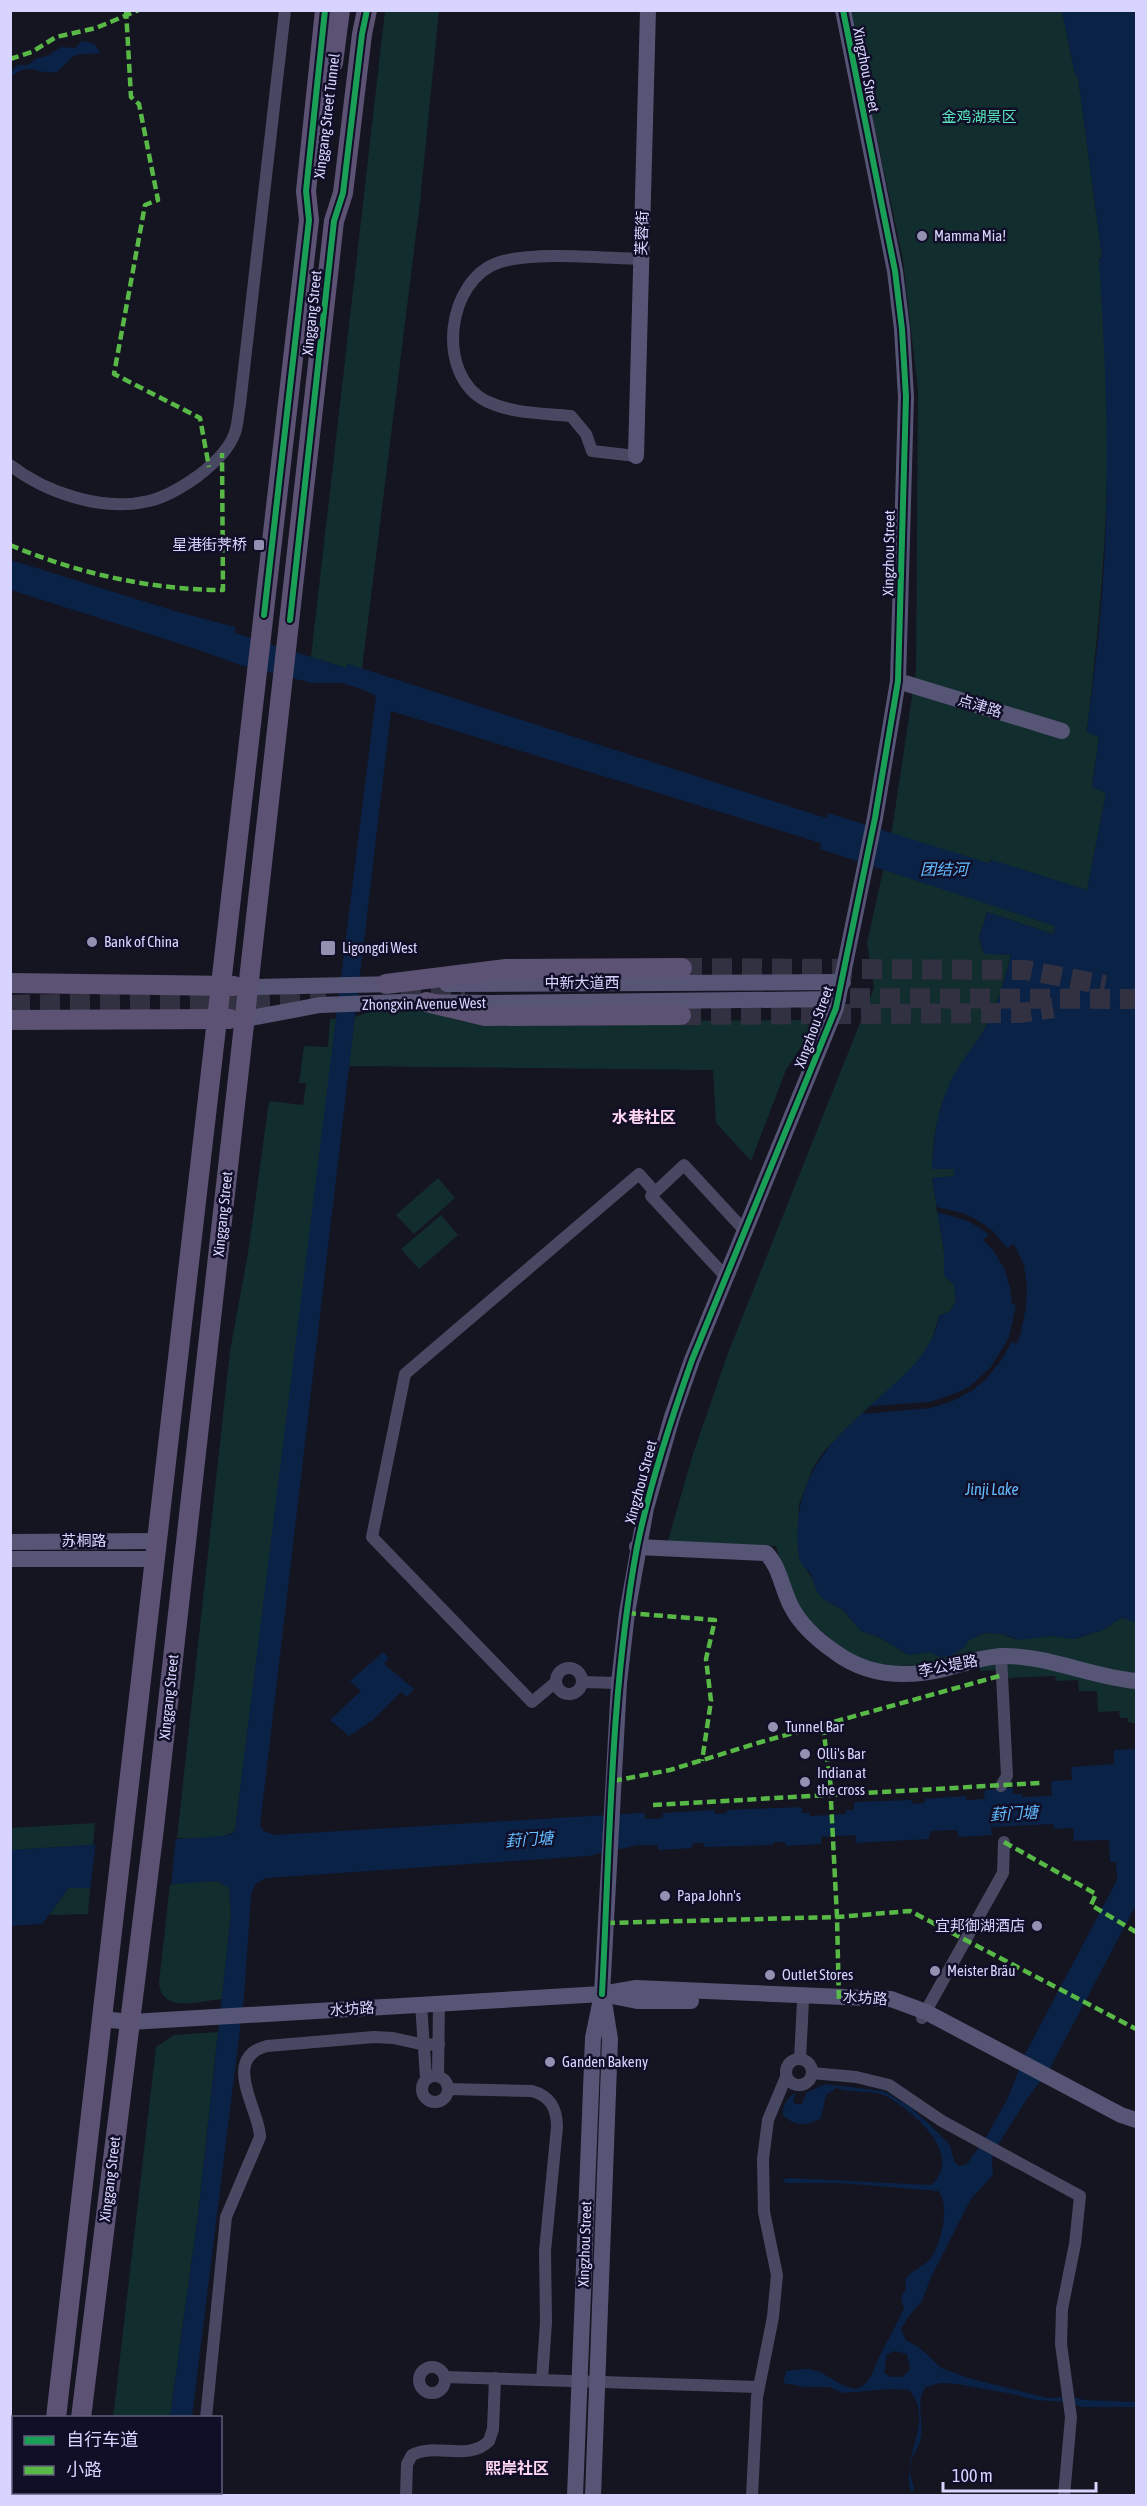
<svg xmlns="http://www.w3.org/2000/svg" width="1147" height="2506" viewBox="0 0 1147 2506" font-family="'Asap Condensed','Noto Sans SC',sans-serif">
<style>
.green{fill:#122d2d}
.water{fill:#0a2246;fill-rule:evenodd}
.pier{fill:#151421}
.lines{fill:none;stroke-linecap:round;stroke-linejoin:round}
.primary-tunnel{stroke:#323142;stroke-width:20;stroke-dasharray:20 10;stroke-linecap:butt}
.street{stroke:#484862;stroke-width:12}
.secondary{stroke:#565575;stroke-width:16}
.primary{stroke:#5c5273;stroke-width:20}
.quiet{stroke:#58b947;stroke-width:4.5;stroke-dasharray:9 4.5;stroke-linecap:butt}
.cycleway-casing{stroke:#110e27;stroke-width:10}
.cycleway{stroke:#1a9f57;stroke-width:6}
.poi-dot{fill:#9391b1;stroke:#110e27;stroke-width:2}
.labels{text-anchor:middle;stroke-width:5;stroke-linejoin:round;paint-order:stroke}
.street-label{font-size:15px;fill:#d7d4ff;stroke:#110e27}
.park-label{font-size:15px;fill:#59e6be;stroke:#110e27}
.poi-label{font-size:15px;fill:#d7d4ff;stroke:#110e27;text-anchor:start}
.water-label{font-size:16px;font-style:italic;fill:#62bbff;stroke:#110e27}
.neighbourhood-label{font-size:16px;font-weight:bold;fill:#ffd6f1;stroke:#110e27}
</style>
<rect width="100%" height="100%" fill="#151421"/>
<g class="green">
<path d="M385,11H439L420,202L362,669L348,664L346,668L311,657Z"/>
<path d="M850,11H1062L1075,75L1078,77L1102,257L1099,259C1103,312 1107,365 1107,418C1109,523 1099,627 1087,731L1099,737L1092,787L1106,793L1087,890L990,860L977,899L1056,926L1053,934L987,912L979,938L984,954H1011C1005,978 999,1002 987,1024C979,1041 966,1055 957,1071C939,1101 933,1134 932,1169L954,1168V1177L932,1178L944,1252V1276L954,1285L956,1302L950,1311L939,1316L932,1340L915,1366L824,1451L812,1470L799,1504L798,1551L806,1569L828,1602L842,1609L861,1631L881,1638L908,1655L930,1652L941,1657L963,1648L969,1640L985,1633L1002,1634L1014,1639L1052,1636L1074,1639L1103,1630L1121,1618L1136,1621V1724L1128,1722V1718H1120L1119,1711L1098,1712L1097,1691H1079L1078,1680L1056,1681L1055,1676L1003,1678L1002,1670L980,1671V1663L885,1666L849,1655L801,1613L784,1576L776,1546L667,1544L693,1454L728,1353L874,988L867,943L892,830L916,670L918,391L903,260Z"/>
<path d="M381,1007L421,1009L464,1022L805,1020L812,1030L786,1070L751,1161L716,1123L713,1070L349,1066L333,1197L315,1196L235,1830C226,1841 191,1838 177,1838L230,1351L248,1253L269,1101L303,1105L306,1083H299L304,1046L328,1047L330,1019L355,1017Z"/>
<path d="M438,1178L455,1198L414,1234L396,1215Z"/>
<path d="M441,1215L458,1235L419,1269L401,1249Z"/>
<path d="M95,1823L93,1845L11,1850V1828Z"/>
<path d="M217,1881L229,1887L231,1913L222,1999C200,2001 162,2014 159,1983L170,1883Z"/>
<path d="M69,1888H90L88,1914L49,1915Z"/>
<path d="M218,2032L198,2215L170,2417L113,2418L156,2047L174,2035Z"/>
<path d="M105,2493H160L159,2495L104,2496Z"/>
</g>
<g class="water">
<path d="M1062,11H1136V1622L1121,1618L1103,1630L1073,1639L1052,1636L1020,1640L1002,1634L985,1633L969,1640L963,1648L951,1656L941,1657L930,1652L908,1655L881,1638L861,1631L842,1609L823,1599L817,1592L811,1574L801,1563L799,1558C789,1473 833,1439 891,1387C913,1367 934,1347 939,1316L950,1311L956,1302L954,1285L944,1276V1252L932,1178L954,1176V1169H932C933,1135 939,1101 956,1071C966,1055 978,1041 987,1025C999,1002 1005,979 1011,955L984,954L979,938L987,912L1053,934L1055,926L820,849L821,843L391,711L260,1826L264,1831L274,1835L639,1813H645V1819L663,1818V1813L714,1810L715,1814L727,1813V1810L802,1807V1813H809L810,1816L846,1814V1810H854V1802L912,1800L913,1804L925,1803V1799L966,1796V1800L984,1799L985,1790L1013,1788V1794H1022V1797L1052,1796L1051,1781L1072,1780L1071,1767L1114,1764V1750L1136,1749V1905L1049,2070L1027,2099L999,2143L992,2159L993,2175L971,2199L930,2279L922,2301L909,2316L901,2329L906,2340L920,2348L941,2368L972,2379L1048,2398L1072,2397L1085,2400L1136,2402V2407H1081L1070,2402L1035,2400L1012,2394L957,2384L941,2383L926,2387C915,2400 924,2421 921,2437C919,2448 911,2456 910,2468C909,2475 914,2483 914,2490L911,2492C900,2455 936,2420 909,2390L890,2389L843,2393L829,2387H805L783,2383L786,2371C794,2371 806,2367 813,2370C827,2373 837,2385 851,2388C869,2393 875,2364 881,2353C889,2338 897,2324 904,2308L901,2298L906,2288L905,2280C911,2270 922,2268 930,2259C941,2247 951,2203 938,2191L840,2183H785L782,2180L789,2178L931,2185C966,2154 911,2110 886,2096C871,2089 851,2094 836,2088L826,2095L821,2118C808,2126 794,2127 783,2115C782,2106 788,2096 796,2093L793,2100L795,2104H802L806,2093L825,2084L883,2091L909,2106L927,2122L950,2145L954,2161L959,2166L967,2164L986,2137L1008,2098L1024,2056L1117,1880L1116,1862H1110L1109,1840L1074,1841L1073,1828L1054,1829L1053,1824L991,1827L992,1835L958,1837L957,1830L930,1831L929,1839L855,1843L856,1835L821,1837V1844L786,1846L785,1842H774L773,1845L704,1847V1843H693L692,1848L658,1850L657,1845H638L588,1856L267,1878C257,1881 253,1886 251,1896L244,1997L192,2417H170L198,2215L231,1914L229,1888L217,1881L119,1888H69L42,1924L11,1926V1850L223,1836L232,1834L235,1830L376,696L364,690L342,683H312L240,665L196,649L11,590V560L178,612L235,627V633L346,668L348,664L826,818L828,813L988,863L992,860L1087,890L1106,793L1092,787L1099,737L1087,732C1091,694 1097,656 1100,619C1111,499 1107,380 1099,260L1102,257L1078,77L1075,75ZM895,2351L907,2354L910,2370L902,2377H891L884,2373L887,2354Z"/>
<path d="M85,41L94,44L101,53L75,55L57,72C37,75 29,61 11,77V72L18,65H28L37,58L47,56L61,47L75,48L81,42Z"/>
<path d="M383,1652L389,1658L384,1664L414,1689L407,1697L401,1692L373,1720L349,1736L330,1720L361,1691L350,1681Z"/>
</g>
<g class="pier">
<path d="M936,1207L963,1213L977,1220L993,1231L1007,1248L1014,1244L1024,1265L1027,1287L1026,1307L1020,1336L1017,1343L1012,1342L1000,1362L986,1379L973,1390L953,1401L931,1408L862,1414L870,1406L930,1402L959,1392L970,1386L991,1367L1009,1337L1016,1305L1012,1304L1010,1288L1005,1270L993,1250L983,1240L989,1234L968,1221L937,1212Z"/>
<path d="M176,1835L171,1886L90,1891L96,1841Z"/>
</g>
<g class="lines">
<g class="primary-tunnel">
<path d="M682,968L1026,970L1105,985"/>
<path d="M401,989L465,988"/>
<path d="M820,998L1136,999"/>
<path d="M10,1005L326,999"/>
<path d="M681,1015L1020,1013L1053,1008"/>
</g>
<g class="street">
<path d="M636,456L592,451L586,434L571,416C542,413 513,414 486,401C435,375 446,279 500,262C536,251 602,258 641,259"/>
<path d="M10,465C46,493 103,512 149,501C166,497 184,486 198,476C211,466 228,451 234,435C238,426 238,414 240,404L285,10"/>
<path d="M727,1278L651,1196L684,1165L745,1231"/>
<path d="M1001,1656L1007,1776L1001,1786"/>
<circle cx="569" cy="1681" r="13"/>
<path d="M556,1682L532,1702L372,1537L405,1374L639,1174L655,1192"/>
<path d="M583,1682L619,1683"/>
<path d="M421,2004L426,2078"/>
<path d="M922,2018L1003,1873L1004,1842"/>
<circle cx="799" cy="2072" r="13"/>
<path d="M800,2059L803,2001"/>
<path d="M812,2073L856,2077L889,2085L942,2121L1080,2196L1075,2244L1062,2309L1061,2344L1071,2417L1064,2496"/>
<circle cx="435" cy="2089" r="13"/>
<path d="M438,2076L439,2003"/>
<path d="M448,2089L532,2091C550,2096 557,2108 557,2127L545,2251L546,2322L542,2380"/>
<circle cx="432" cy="2380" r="13"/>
<path d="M445,2377L758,2387"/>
<path d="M206,2418L226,2217L260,2137C260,2111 220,2058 267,2046L374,2037L393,2038L425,2045L439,2044"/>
<path d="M198,2496L199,2492"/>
<path d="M406,2496L407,2464L412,2455C436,2442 468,2462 489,2441L493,2429L495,2378"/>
<path d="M752,2496L757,2397L773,2317L777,2275L764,2212L763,2159L768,2120L786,2077"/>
</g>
<g class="secondary">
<path d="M636,456L648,10"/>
<path d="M898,681L1062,731"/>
<path d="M447,984L843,982"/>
<path d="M249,987L398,984"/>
<path d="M245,1019L320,1005L403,1002L493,1003L838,999"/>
<path d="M10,1542L157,1541"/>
<path d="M637,1547L766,1553C780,1567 782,1589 791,1606C800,1624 819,1641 835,1652C867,1676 906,1678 944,1669C963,1664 982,1657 1002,1656C1047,1655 1091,1677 1136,1681"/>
<path d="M10,1559H155"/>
<path d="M612,1996L637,2001H691"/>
<path d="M101,2019L131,2022L602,1994L636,1988L891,1999L926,2012L1121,2115L1136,2120"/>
<path d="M575,2496L593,2038L602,1994L619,1683L627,1613L646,1508L672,1417L692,1360L836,1008L875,818L898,681L906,397L902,329L895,271L843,10"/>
<path d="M593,2496L610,2039L604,2002"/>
</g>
<g class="primary">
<path d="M333,63L340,10"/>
<path d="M10,983L234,986"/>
<path d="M386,984L506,969L682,968"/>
<path d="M426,1002L485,1016L681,1015"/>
<path d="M10,1020L230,1019"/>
<path d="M56,2418L309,220L306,191L325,10"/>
<path d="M81,2418L154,1828L334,221L343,193L362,34L367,10"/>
<path d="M47,2496V2492"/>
<path d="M72,2496L73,2492"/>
</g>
<g class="quiet">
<path d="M126,10L131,97L139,104L158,200L145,205L114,374L200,418L209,467"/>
<path d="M10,59L32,52L56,37L96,28L139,10"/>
<path d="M10,545C76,573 152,590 223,590L222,453"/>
<path d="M627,1613L715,1620L706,1659L711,1701L702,1761"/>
<path d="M823,1726L832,1796"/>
<path d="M613,1781L670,1770L761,1742L1003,1675"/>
<path d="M831,1801L837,1917L839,2003"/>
<path d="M653,1805L1040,1783"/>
<path d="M1004,1842L1096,1894L1091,1905L1136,1932"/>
<path d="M606,1923L837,1917L910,1911L1136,2029"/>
</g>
<defs>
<g id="cycleway">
<path d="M264,615L309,220L306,191L325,10"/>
<path d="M290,620L334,221L343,193L362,34L367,10"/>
<path d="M602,1994C610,1846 610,1694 637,1547C650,1483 670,1422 692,1360L836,1008L875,818L898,681L906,397L902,329L895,271L843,10"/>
</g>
</defs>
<use href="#cycleway" class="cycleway-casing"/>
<use href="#cycleway" class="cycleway"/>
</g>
<g class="poi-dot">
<circle cx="922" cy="236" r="6"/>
<rect x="253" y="539" width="12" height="12" rx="3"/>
<circle cx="92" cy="942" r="6"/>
<rect x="320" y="940" width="16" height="16" rx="3"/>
<circle cx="773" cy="1727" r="6"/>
<circle cx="805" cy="1754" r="6"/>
<circle cx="805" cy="1782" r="6"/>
<circle cx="665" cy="1896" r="6"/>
<circle cx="1037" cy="1926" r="6"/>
<circle cx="935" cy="1971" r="6"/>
<circle cx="770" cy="1975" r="6"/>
<circle cx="550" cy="2062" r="6"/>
</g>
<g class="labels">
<g class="street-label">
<text transform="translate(866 70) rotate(79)" y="5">Xingzhou Street</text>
<text transform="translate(327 116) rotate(-83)" y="5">Xinggang Street Tunnel</text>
<text transform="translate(642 233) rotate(-88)" y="5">芙蓉街</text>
<text transform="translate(312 313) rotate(-84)" y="5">Xinggang Street</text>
<text transform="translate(889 553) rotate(-89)" y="5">Xingzhou Street</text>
<text transform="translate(980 706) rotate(17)" y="5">点津路</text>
<text x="582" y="988">中新大道西</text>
<text transform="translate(424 1004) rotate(-1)" y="5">Zhongxin Avenue West</text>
<text transform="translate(814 1027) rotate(-70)" y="5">Xingzhou Street</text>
<text transform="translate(223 1214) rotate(-84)" y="5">Xinggang Street</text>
<text transform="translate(641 1482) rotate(-75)" y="5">Xingzhou Street</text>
<text x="84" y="1546">苏桐路</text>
<text transform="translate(948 1666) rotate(-11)" y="5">李公堤路</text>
<text transform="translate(169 1697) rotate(-84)" y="5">Xinggang Street</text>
<text transform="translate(865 1998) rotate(4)" y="5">水坊路</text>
<text transform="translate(352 2009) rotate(-4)" y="5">水坊路</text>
<text transform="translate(110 2179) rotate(-83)" y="5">Xinggang Street</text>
<text transform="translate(585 2244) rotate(-88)" y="5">Xingzhou Street</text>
</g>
<g class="park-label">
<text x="979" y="122">金鸡湖景区</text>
</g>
<g class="poi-label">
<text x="934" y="241">Mamma Mia!</text>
<text x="247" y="550" text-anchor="end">星港街荠桥</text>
<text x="104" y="947">Bank of China</text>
<text x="342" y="953">Ligongdi West</text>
<text x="785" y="1732">Tunnel Bar</text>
<text x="817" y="1759">Olli's Bar</text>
<text x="817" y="1778">Indian at<tspan x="817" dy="17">the cross</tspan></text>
<text x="677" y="1901">Papa John's</text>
<text x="1025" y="1931" text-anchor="end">宜邦御湖酒店</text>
<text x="947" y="1976">Meister Bräu</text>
<text x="782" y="1980">Outlet Stores</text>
<text x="562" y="2067">Ganden Bakeny</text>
</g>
<g class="water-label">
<text x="944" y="875">团结河</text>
<text x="992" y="1495">Jinji Lake</text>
<text transform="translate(1014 1813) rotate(-3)" y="6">葑门塘</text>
<text transform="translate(529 1839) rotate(-4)" y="6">葑门塘</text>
</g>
<g class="neighbourhood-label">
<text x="644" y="1123">水巷社区</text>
<text x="517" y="2474">熙岸社区</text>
</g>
</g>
<rect width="1147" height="2506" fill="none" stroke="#d7d4ff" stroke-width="24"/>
<rect x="12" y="2416" width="210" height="78" fill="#110e27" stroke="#605d7d" stroke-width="1.5"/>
<rect x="24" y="2436" width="30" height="9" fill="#1a9f57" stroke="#605d7d" stroke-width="1.5"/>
<text x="66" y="2446" font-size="18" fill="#d7d4ff">自行车道</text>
<rect x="24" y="2466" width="30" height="9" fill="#58b947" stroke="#605d7d" stroke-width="1.5"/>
<text x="66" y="2476" font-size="18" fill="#d7d4ff">小路</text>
<path d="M943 2482v9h153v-9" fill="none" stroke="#d7d4ff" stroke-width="3"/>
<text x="952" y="2482" font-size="18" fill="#d7d4ff" stroke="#110e27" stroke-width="4.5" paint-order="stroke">100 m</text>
</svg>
